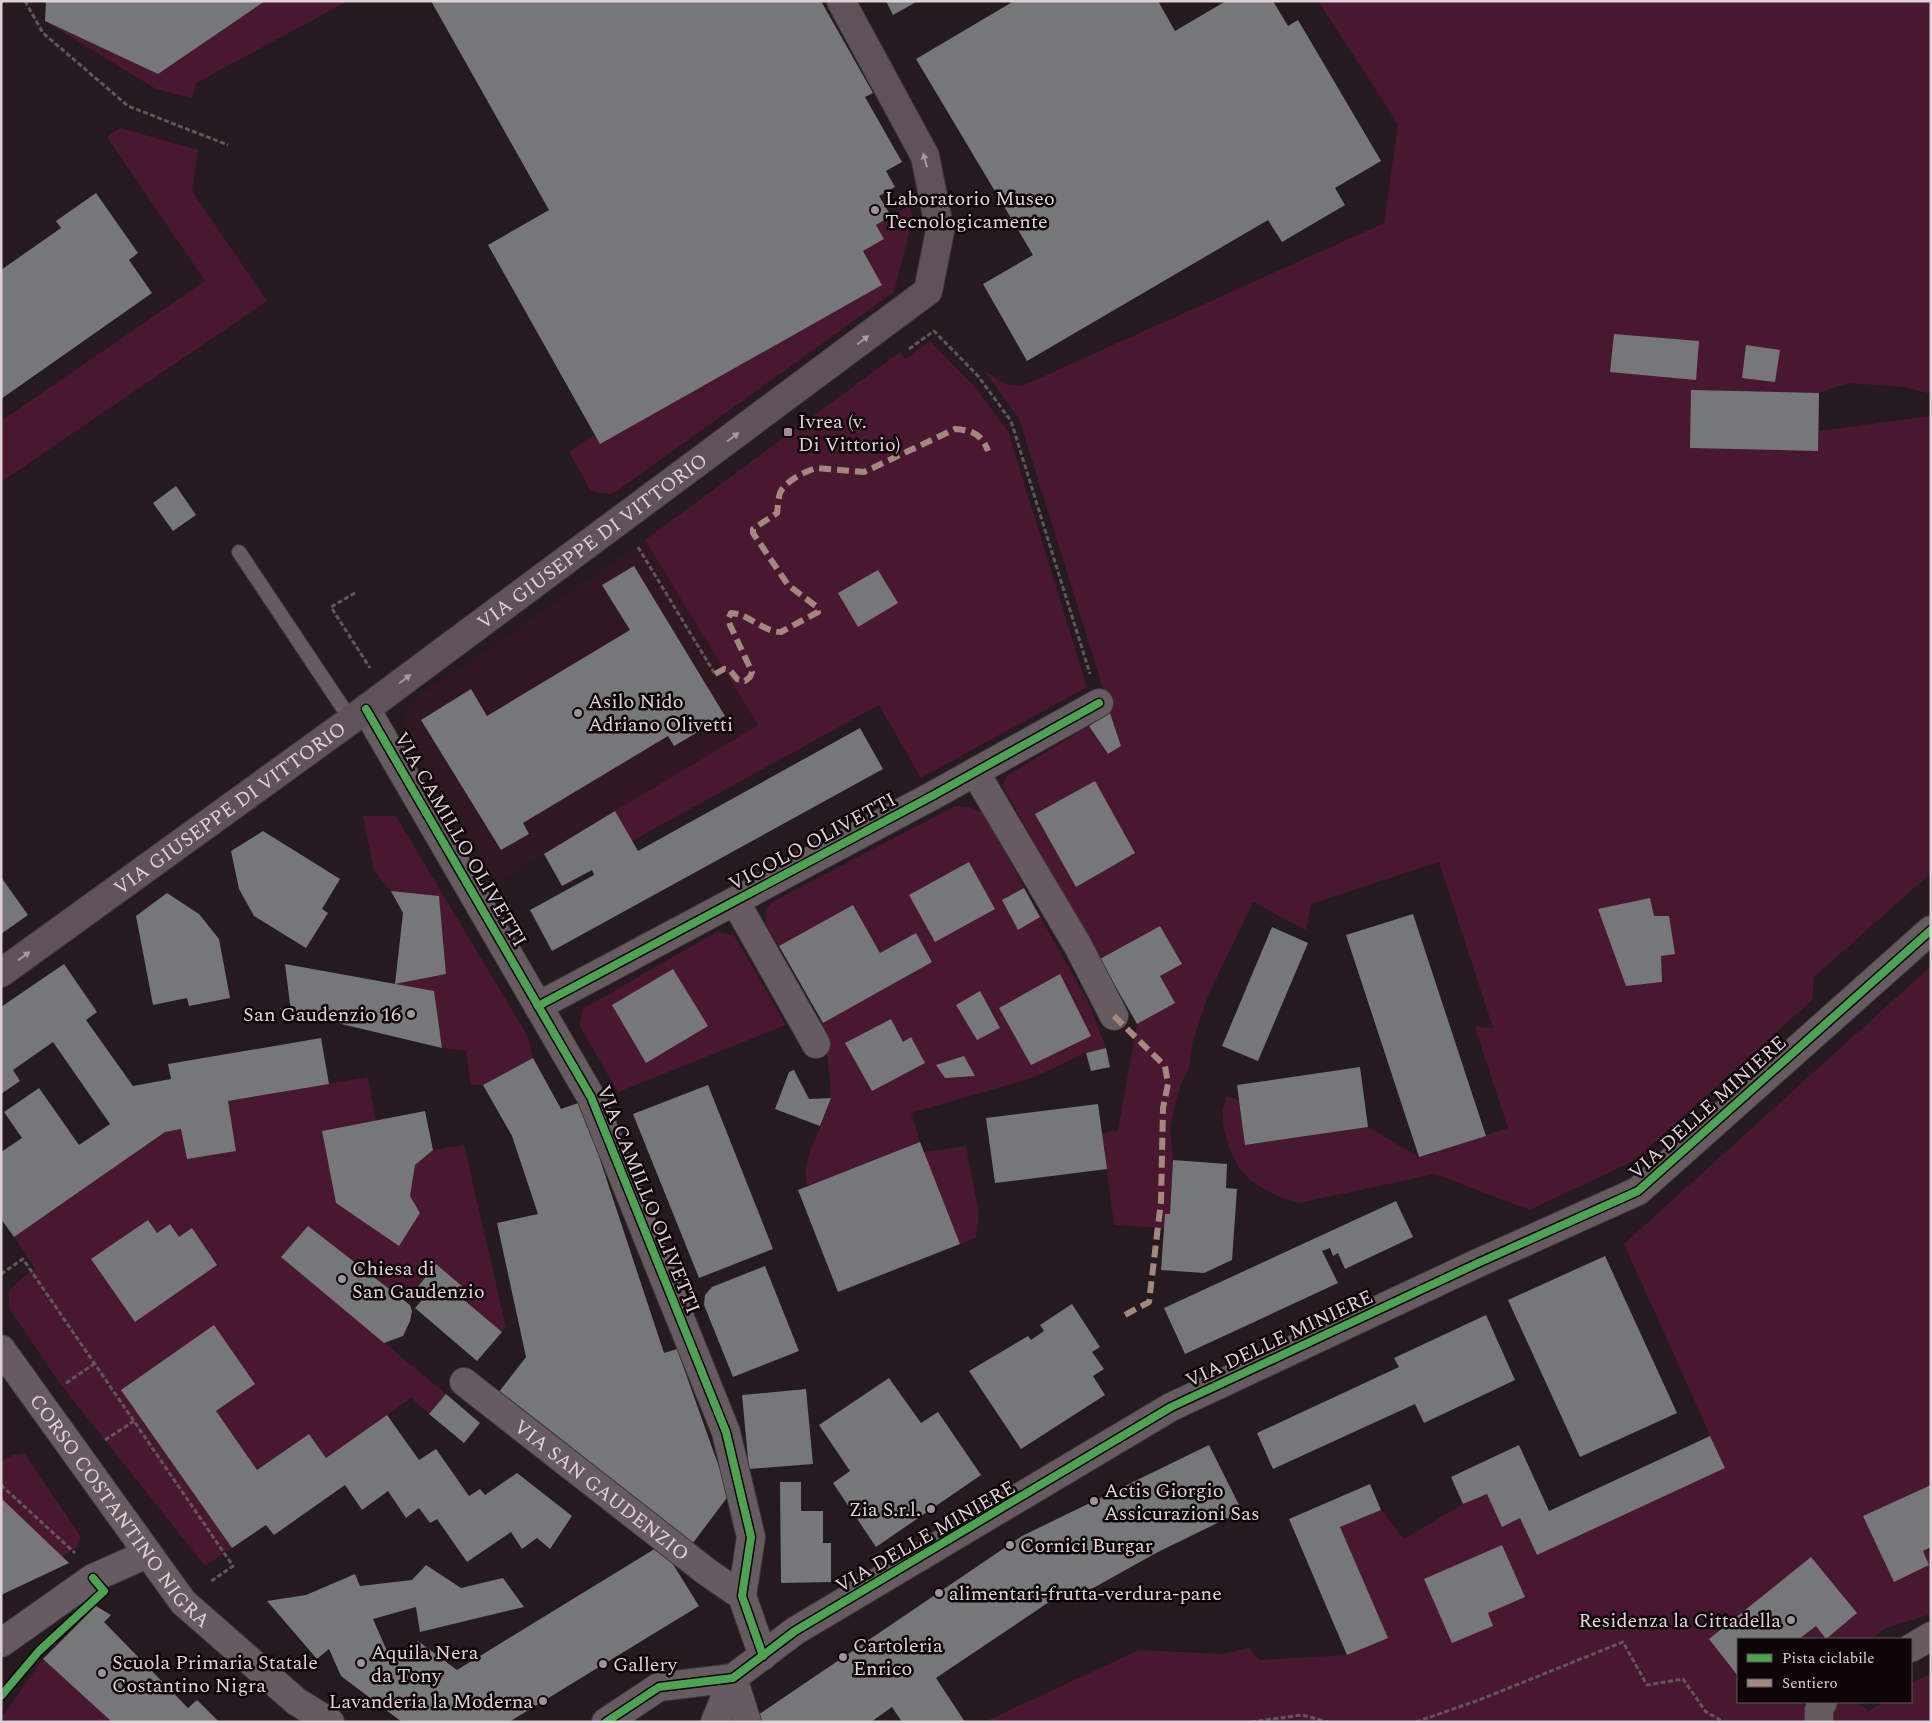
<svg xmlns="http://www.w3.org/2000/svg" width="1932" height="1723" viewBox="0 0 1932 1723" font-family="Spectral,serif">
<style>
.built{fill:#301722}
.green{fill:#4a1731}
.building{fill:#757779}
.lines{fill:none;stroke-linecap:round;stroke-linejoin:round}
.lane-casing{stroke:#3f373a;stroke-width:16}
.street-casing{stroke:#3f373a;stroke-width:30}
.secondary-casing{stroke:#3f373a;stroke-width:30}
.primary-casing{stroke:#3f373a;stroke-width:30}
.path{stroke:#60575a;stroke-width:3;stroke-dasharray:5 2.5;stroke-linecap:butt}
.lane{stroke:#655b60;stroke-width:14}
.street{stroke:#655b60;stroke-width:28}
.secondary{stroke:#655b60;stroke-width:28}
.primary{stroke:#605259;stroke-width:28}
.quiet{stroke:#a5887d;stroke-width:6;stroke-dasharray:12 6;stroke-linecap:butt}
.cycleway-casing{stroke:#0c0407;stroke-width:11}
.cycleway{stroke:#4ca352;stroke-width:8}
.oneway{fill:#a6989e}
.poi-dot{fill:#9e9197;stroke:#0c0407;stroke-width:2}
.labels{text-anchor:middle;stroke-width:5;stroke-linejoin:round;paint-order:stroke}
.poi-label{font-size:20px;fill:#e0d1d7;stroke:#0c0407;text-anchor:start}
.street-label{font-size:20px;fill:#e0d1d7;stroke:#0c0407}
</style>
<rect width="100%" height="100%" fill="#241a1f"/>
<path class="built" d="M645,540L758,725L497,883L403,729L406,708L412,701Z"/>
<g class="green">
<path d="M265,1H348L196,83L192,98L156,89L45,21L158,74Z"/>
<path d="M1318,1H1931V394L1905,387L1848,383L1819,393V431L1931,416V873L1814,977L1812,1000L1635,1160L1530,1210L1435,1174L1299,1203L1277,1196L1251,1181L1238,1167L1228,1145L1223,1124V1109L1227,1096L1239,1100L1246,1145L1368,1127L1419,1157L1508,1128L1475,1027L1493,1028L1439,862L1311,904L1306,930L1253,902L1207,998L1193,1040L1189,1068L1180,1086L1170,1126L1173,1160L1170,1214H1165L1164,1228L1114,1225L1102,1133L1118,1130L1137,1024L1174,1003L1160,976L1182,964L1160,926L1100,959L1002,785L1008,775L1089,726L1107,754L1121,746L1019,418L984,371L1006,384L1022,386L1384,223L1398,124Z"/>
<path d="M120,128L198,150L192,191L267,301L1,482V421L205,281L107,137Z"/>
<path d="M910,206L912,218L909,233L894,292L618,490L610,494L591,491L569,452L863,251L884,239L876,225Z"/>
<path d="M930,341L974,386L1008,431L1087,687L921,778L879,705L632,841L615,811L758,725L645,540L900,352L905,359Z"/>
<path d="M955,806C967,806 979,808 988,817L1024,888L1089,1003L1106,1048L1086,1053L1032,1078L911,1113L920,1142L807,1186C800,1155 824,1129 830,1099C833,1087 824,1038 823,1023L932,961L916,933L880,953L853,905L779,946L766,925V909L772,902Z"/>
<path d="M363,816H396L528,1037L533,1058L483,1085H471L466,1051L442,1048L434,992L395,984L446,974L439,896L391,891L374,871Z"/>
<path d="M716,932L734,935L786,1025L618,1092L579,1025L583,1009Z"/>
<path d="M1931,966V1614L1886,1628L1871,1639H1738V1702H1803L1806,1722H984L1139,1650L1222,1654L1249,1648L1259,1660L1347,1655L1387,1638L1340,1527L1381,1510L1404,1539L1463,1504L1487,1494L1502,1526L1520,1518L1537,1554L1725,1468L1624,1244Z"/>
<path d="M368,1077L376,1121L322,1131L336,1203L399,1245L420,1213L410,1196L415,1165L433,1150L464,1145L506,1327L502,1332L464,1300L470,1293L436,1265L406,1301L308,1226L281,1257L446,1394L429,1414L411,1398L326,1458L309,1434L257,1470L216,1411L255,1384L214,1326L121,1390L232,1548L205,1566L58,1381L9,1308V1290L35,1268L14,1237L165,1132L181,1129L236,1151L228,1101Z"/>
<path d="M966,1146L979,1214L976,1238L960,1244L923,1152Z"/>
<path d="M24,1453L81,1537L77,1547L63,1557L1,1498V1462L13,1455Z"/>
<path d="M43,1659L112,1722H6L2,1717Z"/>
<path d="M1931,1673V1722H1827L1836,1702H1855L1869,1711L1883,1702H1911V1684Z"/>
</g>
<g class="building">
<path d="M46,1H265L158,74L45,21Z"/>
<path d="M431,1H821L873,93L865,97L902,162L886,171L895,187L879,196L891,216L876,225L884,239L863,251L882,285L600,444L488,245L549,210Z"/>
<path d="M886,1H918L893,15Z"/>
<path d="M1014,1H1158L1175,31L1226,1H1273L1288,26L1298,20L1381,161L1335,188L1345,205L1282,242L1268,220L1027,361L983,284L1033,255L916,59Z"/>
<path d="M96,193L138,253L129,260L152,293L1,399V270L61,228L56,221Z"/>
<path d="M1614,334L1699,341L1696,380L1610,372Z"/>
<path d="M1746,345L1780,350L1775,382L1742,378Z"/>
<path d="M1691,390L1819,393L1818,451L1690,448Z"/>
<path d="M176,486L196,515L173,531L153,503Z"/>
<path d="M634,566L725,716L674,746L668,736L523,823L529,834L501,850L421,720L471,689L487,716L630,630L602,585Z"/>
<path d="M878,570L898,603L858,627L838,593Z"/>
<path d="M1110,713L1121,746L1108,754L1089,726Z"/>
<path d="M860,728L883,769L552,951L530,910L594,875L592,870L562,886L544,854L615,811L638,851Z"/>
<path d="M1095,781L1135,853L1076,887L1035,814Z"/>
<path d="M263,831L340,879L322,909L328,913L306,948L254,916L239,889L231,851Z"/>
<path d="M969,862L995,909L935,942L909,895Z"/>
<path d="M1,877L28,915L1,934Z"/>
<path d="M1024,888L1040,917L1018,930L1002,900Z"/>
<path d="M391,891L439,896L446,974L395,984L403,913Z"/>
<path d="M167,893L199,914L219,939L230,998L189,1006L187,998L153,1005L136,916Z"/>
<path d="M1650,898L1654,916H1669L1675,954L1661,956L1662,982L1626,986L1598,909Z"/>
<path d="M853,905L880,953L916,933L932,962L823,1023L779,946Z"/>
<path d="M1413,914L1486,1136L1419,1157L1346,935Z"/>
<path d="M1160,926L1182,964L1160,976L1175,1003L1137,1024L1100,959Z"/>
<path d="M1272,927L1308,943L1258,1061L1222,1046Z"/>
<path d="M64,964L97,1012L86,1020L133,1086L171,1079L168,1064L321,1038L329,1084L228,1101L236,1151L187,1159L181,1129L165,1132L14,1237L1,1219V1152L22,1138L4,1112L39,1088L79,1145L110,1124L53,1042L13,1070L20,1081L1,1094V1007Z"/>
<path d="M285,964L434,991L442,1048L291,1012Z"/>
<path d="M673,969L708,1026L646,1063L612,1005Z"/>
<path d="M1060,974L1091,1036L1031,1065L999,1008Z"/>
<path d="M980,991L1000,1028L977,1040L956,1005Z"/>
<path d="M891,1019L903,1042L911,1037L925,1063L872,1091L845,1043Z"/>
<path d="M1106,1048L1110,1067L1091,1071L1086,1053Z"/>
<path d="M964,1056L975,1076L945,1078L936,1065Z"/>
<path d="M533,1058L561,1109L581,1102L664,1353L677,1349L729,1495L690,1547L495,1397L526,1357L497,1223L538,1214L512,1136L483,1085Z"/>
<path d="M1360,1067L1368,1127L1245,1145L1237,1085Z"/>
<path d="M794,1070L809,1099L831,1098L820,1126L775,1109L789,1072Z"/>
<path d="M708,1085L773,1249L699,1278L633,1114Z"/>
<path d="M1098,1104L1107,1169L995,1183L986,1118Z"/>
<path d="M425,1111L433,1150L415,1165L410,1196L420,1213L399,1246L336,1203L322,1131Z"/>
<path d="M920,1142L960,1244L838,1292L798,1190Z"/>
<path d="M1173,1160L1227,1164L1226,1188L1237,1189L1232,1260L1204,1273L1161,1270L1165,1214H1170Z"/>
<path d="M1396,1201L1413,1237L1345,1269L1338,1253L1333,1256L1330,1248L1322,1251L1338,1283L1185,1354L1164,1308Z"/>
<path d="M148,1220L157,1233L170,1224L179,1237L192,1228L217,1265L135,1322L91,1259Z"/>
<path d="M308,1226L410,1305L412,1311L410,1321L403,1336L384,1343L281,1257Z"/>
<path d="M1605,1256L1677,1413L1580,1457L1508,1300Z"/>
<path d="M436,1264L470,1293L464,1300L502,1332L477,1361L415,1308L422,1300L413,1293Z"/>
<path d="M765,1266L799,1351L733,1377L704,1305L705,1295L712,1287Z"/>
<path d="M1072,1304L1100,1347L1092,1352L1104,1369L1093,1376L1105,1395L1021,1449L969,1371L1028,1336L1031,1340L1044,1331L1040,1325Z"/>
<path d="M1486,1315L1515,1380L1424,1423L1415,1404L1273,1469L1257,1433L1399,1367L1394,1358Z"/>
<path d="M214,1325L255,1384L216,1411L257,1470L309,1434L326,1458L387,1415L419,1460L436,1449L469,1496L480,1489L485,1495L517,1473L572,1516L550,1549L537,1538L522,1549L511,1532L467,1562L437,1519L430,1523L419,1508L406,1518L388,1491L362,1510L345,1485L274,1535L266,1525L232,1548L121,1390Z"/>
<path d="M889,1378L921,1423L938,1412L981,1475L876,1547L833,1483L850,1471L819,1425Z"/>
<path d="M806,1389L813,1464L749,1469L742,1395Z"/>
<path d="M446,1394L480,1423L464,1443L429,1414Z"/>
<path d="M1710,1436L1725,1468L1537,1555L1520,1518L1502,1527L1487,1494L1463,1504L1451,1477L1519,1445L1549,1511Z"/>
<path d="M1209,1445L1242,1511L1156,1553L1070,1601L1066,1591L1061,1594L936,1678L965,1722H902L892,1707L871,1722H759L758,1715L1022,1536Z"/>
<path d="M780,1482H801V1511H823V1543H831V1582L781,1583Z"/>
<path d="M1370,1484L1381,1510L1340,1527L1388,1638L1347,1655L1289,1519Z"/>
<path d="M1931,1485V1547L1923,1551L1929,1565L1894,1582L1863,1516Z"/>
<path d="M1,1498L69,1563L1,1595Z"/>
<path d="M661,1545L699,1606L509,1722H402L341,1676L329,1649L317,1659L267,1601L306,1595L355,1574L360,1586L412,1580L426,1565L461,1588L503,1578L524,1607L420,1632L416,1607L373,1619L390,1658L418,1641L457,1670Z"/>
<path d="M1502,1545L1525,1597L1488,1613L1493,1626L1452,1643L1424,1579Z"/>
<path d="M1811,1557L1857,1613L1826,1639L1816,1626L1799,1639H1738V1676L1709,1639Z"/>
<path d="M96,1606L111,1615L104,1622L188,1708L197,1700L219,1722H112L43,1659Z"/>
</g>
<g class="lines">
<defs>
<path id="lane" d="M239,552L351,720"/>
<g id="street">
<path d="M366,709L591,1097L726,1432L751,1537L742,1596L763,1656"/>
<path d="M975,772L1078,946L1114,1016"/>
<path d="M735,901L816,1044"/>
<path d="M538,1006L932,796L1099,703"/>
<path id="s1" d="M464,1382L707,1572L742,1596"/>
<path d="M1,1643L93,1578L147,1554"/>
<path d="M1911,1648L1931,1636"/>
<path d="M733,1678L747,1722"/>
<path d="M1819,1722V1710L1823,1702"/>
</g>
<g id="secondary">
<path id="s2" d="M1,1349L183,1602L297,1702L330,1722"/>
<path d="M606,1722L659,1687L733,1678L795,1631L1171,1407L1478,1263L1638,1191L1931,930"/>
<path d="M715,1722L733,1678"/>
</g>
<g id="primary">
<path id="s3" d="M1,973L351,720L928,291L940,231L925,156L841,1"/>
</g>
</defs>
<use href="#lane" class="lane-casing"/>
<use href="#street" class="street-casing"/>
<use href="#secondary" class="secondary-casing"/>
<use href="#primary" class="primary-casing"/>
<g class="path">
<path d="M25,1L43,33L128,106L228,145"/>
<path d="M1,2L3,1"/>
<path d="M909,349L934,331L978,376L1011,421L1090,674"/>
<path d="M638,547L715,674"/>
<path d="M355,593L331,607L370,668"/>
<path d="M1,1274L23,1259L233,1566L210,1582"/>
<path d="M66,1383L94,1364"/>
<path d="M105,1440L134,1421"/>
<path d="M1,1485L75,1553"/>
<path d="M1,1696L25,1668"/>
<path d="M1251,1722L1302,1715L1328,1722"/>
<path d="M1416,1722L1479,1700L1623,1642L1647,1685L1683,1679L1706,1712L1724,1722"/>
</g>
<use href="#lane" class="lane"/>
<use href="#street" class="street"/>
<use href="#secondary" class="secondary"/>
<use href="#primary" class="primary"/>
<g class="quiet">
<path d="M715,674L724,669L730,670L737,679L745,681L750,677L752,672L730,625L728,619L731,613C749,614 763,632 781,632L818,612L817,607L788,585L753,533V529L777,513C778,507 778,499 780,493C784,482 807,470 817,468L864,472L955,429C972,430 982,434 988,451"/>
<path d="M1114,1016L1165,1066L1168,1084L1163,1108L1161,1201L1149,1302L1121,1317"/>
</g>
<defs>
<g id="cycleway">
<path d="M366,709L591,1097L726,1432L751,1537L742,1596L763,1656"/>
<path d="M538,1006L932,796L1099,703"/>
<path d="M1,1696L39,1651L104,1591L93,1578"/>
<path d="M606,1722L659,1687L733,1678L795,1631L1171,1407L1478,1263L1638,1191L1931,930"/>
</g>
</defs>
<use href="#cycleway" class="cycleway-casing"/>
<use href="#cycleway" class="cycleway"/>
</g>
<defs><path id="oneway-solid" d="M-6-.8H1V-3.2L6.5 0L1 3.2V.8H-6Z" transform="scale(1.25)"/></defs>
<g class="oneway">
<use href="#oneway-solid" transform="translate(925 160) rotate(-106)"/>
<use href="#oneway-solid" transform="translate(863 340) rotate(-37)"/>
<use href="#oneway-solid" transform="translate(733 437) rotate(-37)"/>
<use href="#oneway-solid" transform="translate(405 679) rotate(-37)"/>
<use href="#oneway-solid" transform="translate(24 956) rotate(-36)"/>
</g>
<g class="poi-dot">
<circle cx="875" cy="210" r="5"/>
<rect x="783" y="427" width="10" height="10" rx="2.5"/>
<circle cx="578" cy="713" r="5"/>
<circle cx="411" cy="1014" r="5"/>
<circle cx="342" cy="1279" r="5"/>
<circle cx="1094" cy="1501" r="5"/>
<circle cx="931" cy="1509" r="5"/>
<circle cx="1010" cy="1545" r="5"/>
<circle cx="939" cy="1593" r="5"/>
<circle cx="1791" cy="1620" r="5"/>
<circle cx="843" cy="1657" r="5"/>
<circle cx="361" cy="1663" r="5"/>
<circle cx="603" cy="1664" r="5"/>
<circle cx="102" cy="1673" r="5"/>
<circle cx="543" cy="1701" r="5"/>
</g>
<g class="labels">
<g class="poi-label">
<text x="885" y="205">Laboratorio Museo<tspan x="885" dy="23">Tecnologicamente</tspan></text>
<text x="798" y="428">Ivrea (v.<tspan x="798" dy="23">Di Vittorio)</tspan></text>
<text x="588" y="708">Asilo Nido<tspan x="588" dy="23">Adriano Olivetti</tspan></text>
<text x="401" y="1021" text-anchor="end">San Gaudenzio 16</text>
<text x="352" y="1275">Chiesa di<tspan x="352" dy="23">San Gaudenzio</tspan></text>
<text x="1104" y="1497">Actis Giorgio<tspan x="1104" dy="23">Assicurazioni Sas</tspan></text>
<text x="921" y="1516" text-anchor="end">Zia S.r.l.</text>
<text x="1020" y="1552">Cornici Burgar</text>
<text x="949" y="1600">alimentari-frutta-verdura-pane</text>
<text x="1781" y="1627" text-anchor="end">Residenza la Cittadella</text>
<text x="853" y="1652">Cartoleria<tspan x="853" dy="23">Enrico</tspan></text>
<text x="371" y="1659">Aquila Nera<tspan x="371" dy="23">da Tony</tspan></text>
<text x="112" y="1669">Scuola Primaria Statale<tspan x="112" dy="23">Costantino Nigra</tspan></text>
<text x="613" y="1671">Gallery</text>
<text x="533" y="1708" text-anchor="end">Lavanderia la Moderna</text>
</g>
<g class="street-label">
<text dy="7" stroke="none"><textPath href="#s3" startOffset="732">VIA GIUSEPPE DI VITTORIO</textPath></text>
<text dy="7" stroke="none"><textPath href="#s3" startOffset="282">VIA GIUSEPPE DI VITTORIO</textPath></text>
<text transform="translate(461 839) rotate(60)" y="7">VIA CAMILLO OLIVETTI</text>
<text transform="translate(812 841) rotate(-28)" y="7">VICOLO OLIVETTI</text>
<text transform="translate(1707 1107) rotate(-42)" y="7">VIA DELLE MINIERE</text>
<text transform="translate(649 1199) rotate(68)" y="7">VIA CAMILLO OLIVETTI</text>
<text transform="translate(1279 1338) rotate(-25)" y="7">VIA DELLE MINIERE</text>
<text dy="7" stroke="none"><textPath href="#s1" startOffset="175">VIA SAN GAUDENZIO</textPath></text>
<text dy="7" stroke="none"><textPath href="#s2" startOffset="201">CORSO COSTANTINO NIGRA</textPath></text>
<text transform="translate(925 1536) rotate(-30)" y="7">VIA DELLE MINIERE</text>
</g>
</g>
<rect width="1932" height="1723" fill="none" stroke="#e0d1d7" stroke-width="5"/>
<rect x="1737" y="1638" width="175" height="65" fill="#0c0407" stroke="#61565a"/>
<rect x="1747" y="1654" width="25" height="8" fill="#4ca352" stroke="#61565a"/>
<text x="1782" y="1663" font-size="15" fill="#e0d1d7">Pista ciclabile</text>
<rect x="1747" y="1679" width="25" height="8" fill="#a5887d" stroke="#61565a"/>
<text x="1782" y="1688" font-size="15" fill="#e0d1d7">Sentiero</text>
</svg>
